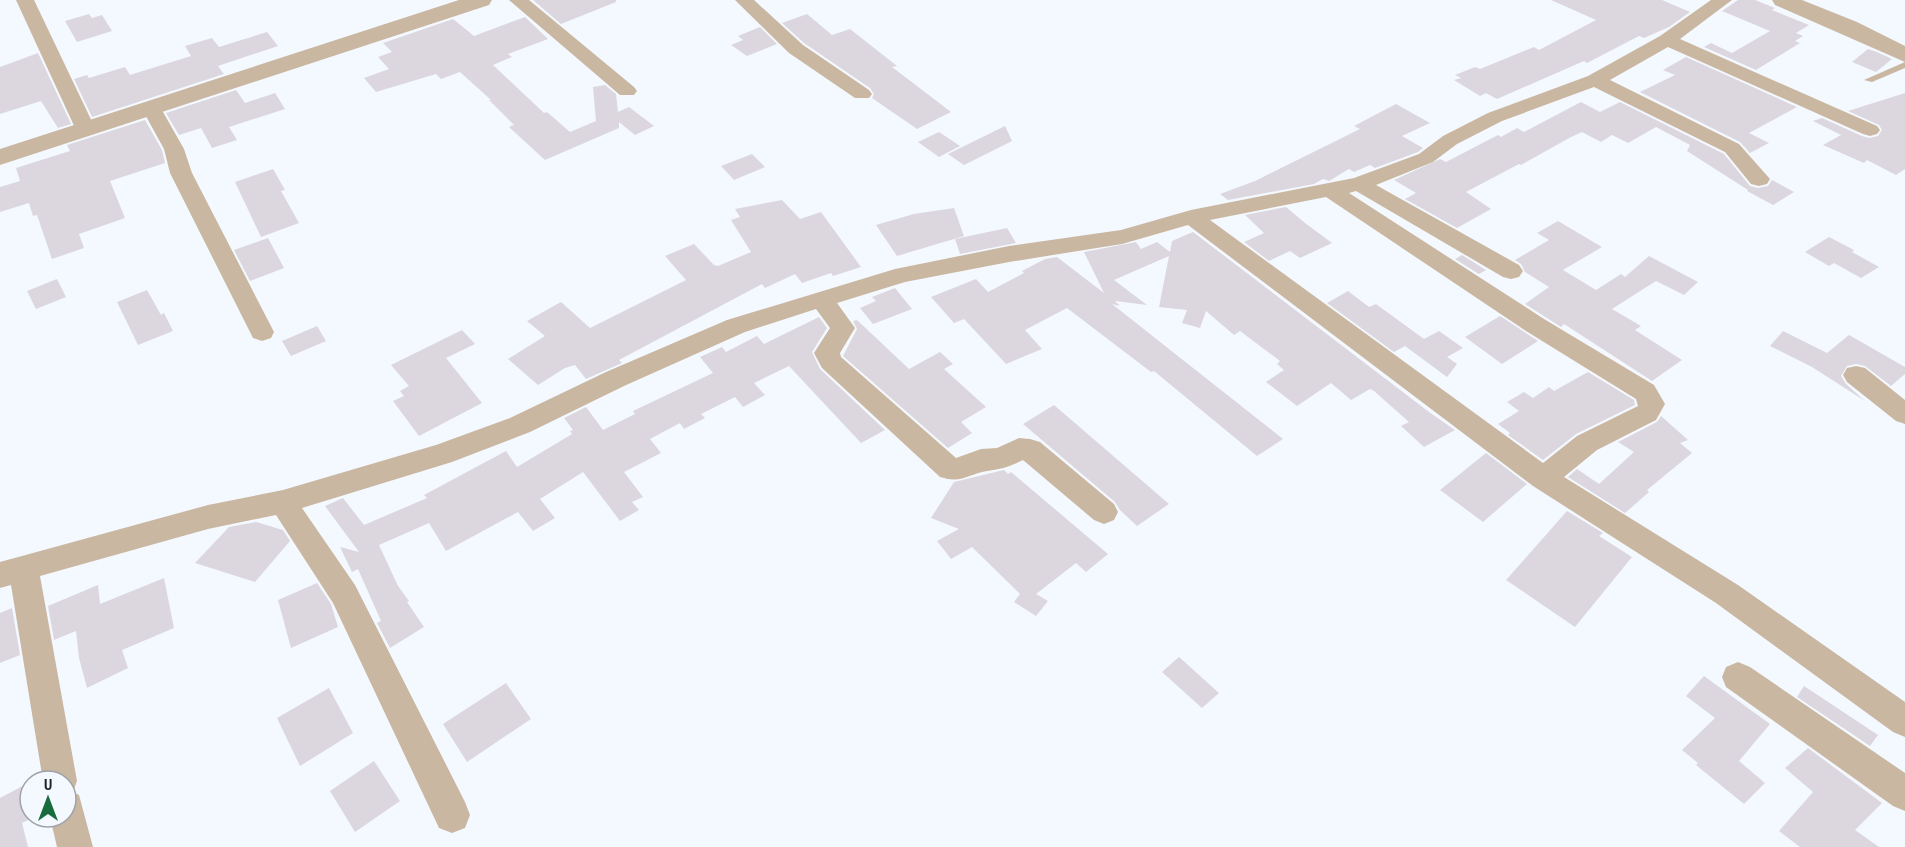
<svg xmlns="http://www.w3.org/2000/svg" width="1905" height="847" viewBox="0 0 1905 847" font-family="'PT Sans Narrow',sans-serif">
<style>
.building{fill:#dcd7de}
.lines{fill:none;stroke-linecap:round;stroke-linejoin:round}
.service{fill:#cab7a2;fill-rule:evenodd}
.minor{fill:#cab7a2;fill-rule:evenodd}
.tertiary{fill:#cab7a2;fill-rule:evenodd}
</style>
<rect width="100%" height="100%" fill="#f3f9ff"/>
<g class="building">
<path d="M533,0H616V2L561,24Z"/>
<path d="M1551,0H1662L1690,12L1669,27L1644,38L1639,36L1587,63L1584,61L1497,99L1486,93L1480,96L1454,80L1461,78L1455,75L1475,67L1480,69L1534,47L1539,50L1596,20Z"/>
<path d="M1738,0H1755L1775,8L1772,10L1809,25L1796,33L1803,36L1795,41L1800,43L1756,70L1704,47L1711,43L1732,53L1770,31L1722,11Z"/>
<path d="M89,14L92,18L102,15L112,31L77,42L65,21Z"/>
<path d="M807,14L832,35L850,29L897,66L892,67L951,112L917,129L872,98L874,94L870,88L804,43L782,23Z"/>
<path d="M525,17L548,39L508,54L512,57L493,65L544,113L547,112L570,132L596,121L593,87L605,85L616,94L618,112L629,107L654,126L635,135L619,122V128L545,160L509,127L514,125L489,100H491L460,72L441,79L436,74L376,92L364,78L389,69L378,57L392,52L383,43L453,19L474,36Z"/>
<path d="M760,27L777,44L747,56L731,45L743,40L738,36Z"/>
<path d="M267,32L278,46L218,66L224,74L92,117L74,79L87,75L89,78L125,67L130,75L133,74L191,56L185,46L212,38L219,47Z"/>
<path d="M1868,49L1877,52L1892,59L1876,72L1852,62Z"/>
<path d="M38,53L71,124L58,128L41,101L0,114V67Z"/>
<path d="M1686,57L1797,107L1749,133L1769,143L1750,153L1740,142L1640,92L1675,75L1663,70Z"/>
<path d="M236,90L245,103L275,93L285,109L229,127L237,140L212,148L201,128L179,135L166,113Z"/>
<path d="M1905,93V169L1896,175L1867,160L1864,163L1823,145L1841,135L1813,121L1822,118L1862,136L1869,138L1878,136L1882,130L1879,125L1848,111Z"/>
<path d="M1581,102L1600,112L1620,102L1724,154L1750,186L1758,188L1768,186L1772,180L1794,192L1773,205L1747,191L1748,190L1687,151L1690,145L1656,127L1628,143L1612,135L1601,142L1582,132L1571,137L1521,165L1519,164L1466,192L1491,209L1457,228L1405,199L1416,193L1394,180L1440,159L1446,162L1498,135L1501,137L1517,128L1524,132Z"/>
<path d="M1396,104L1430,123L1402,136L1423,148L1418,152L1375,168L1370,165L1354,172L1349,169L1329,181L1323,179L1314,184L1228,200L1220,194L1255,181L1360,129L1354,126Z"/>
<path d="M145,120L162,150L165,163L110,181L125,218L79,234L84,248L52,259L37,215L33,216L29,203L0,212V187L20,181L16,168L70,151L67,145Z"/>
<path d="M1005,126L1012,141L964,165L948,154Z"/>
<path d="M939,132L960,146L939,157L918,142Z"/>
<path d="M752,154L765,167L734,180L721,166Z"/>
<path d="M273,169L285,190L281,191L299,223L261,237L235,182Z"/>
<path d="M782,200L800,219L821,212L861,267L833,276L831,273L802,283L795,274L765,288L762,284L619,360L622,363L586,379L575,365L565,368L538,385L508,359L545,336L527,321L561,302L590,328L686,280L665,256L694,244L714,265L718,266L751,252L731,220L740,217L735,209Z"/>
<path d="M1286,207L1305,223L1332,243L1300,258L1290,251L1269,261L1244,242L1264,233L1245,215Z"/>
<path d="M954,208L964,236L897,256L876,225L914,214Z"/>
<path d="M1558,221L1602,247L1563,270L1596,290L1621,274L1625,277L1649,256L1698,282L1684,295L1656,281L1612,309L1641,326L1635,330L1682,360L1652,381L1564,324L1561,327L1525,304L1549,287L1525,272L1521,264L1515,260L1549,240L1537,233Z"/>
<path d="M1007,228L1016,243L960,254L955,239Z"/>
<path d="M1193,232L1429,412L1455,430L1424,447L1401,426L1409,422L1374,391L1370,389L1351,400L1331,383L1297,406L1266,382L1284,370L1277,364L1280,361L1240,331L1234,335L1206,311L1200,328L1182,323L1187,310L1159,307L1169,256L1114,280L1147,305L1115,301L1120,306L1112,304L1283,439L1257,456L1154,371L1151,372L1067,308L1025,330L1042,349L1006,364L964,319L954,323L931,297L976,279L988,292L1024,273L1022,271L1045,259L1057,257L1104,293L1084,252L1136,242L1141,249L1157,242L1170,252L1172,241Z"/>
<path d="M1829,237L1854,250L1852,252L1879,267L1861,278L1834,263L1829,266L1805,252Z"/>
<path d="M268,238L284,268L250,281L234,250Z"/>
<path d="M1462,255L1486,270L1479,274L1455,259Z"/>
<path d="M57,279L66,297L36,309L27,291Z"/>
<path d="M895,288L912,309L873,324L860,308L876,301L872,297Z"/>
<path d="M147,290L161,315L164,313L173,331L138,345L117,302Z"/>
<path d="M1348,291L1369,307L1376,304L1424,339L1439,331L1463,348L1447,357L1457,364L1447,377L1405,346L1394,352L1327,303Z"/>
<path d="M1500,316L1538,341L1502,364L1465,337Z"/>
<path d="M819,317L827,328L812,352L820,369L885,430L861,443L789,366L754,383L765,395L743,407L735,397L701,414L705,418L684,429L680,423L650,439L661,453L624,472L643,497L632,502L639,510L620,521L583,472L540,499L555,518L533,531L518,512L446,551L429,523L379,545L398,586L409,601L407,602L424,627L390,648L377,623L381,621L358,569L352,572L340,547L359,552L325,506L343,498L364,525L427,498L424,495L506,451L517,467L572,434L570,431L573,430L564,418L586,407L603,430L635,414L633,411L713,373L700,357L722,347L726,352L757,336L764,344Z"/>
<path d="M857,320L909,369L940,352L953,364L944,369L986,407L961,422L972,433L948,448L843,356L857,329L853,321Z"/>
<path d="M317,326L326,341L291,356L282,341Z"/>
<path d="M462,330L475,344L446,358L482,403L419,436L393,401L404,396L400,391L409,386L391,365Z"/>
<path d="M1783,331L1827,353L1849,335L1905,367V374L1891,386L1865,366L1856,364L1847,366L1841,376L1846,384L1865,401L1812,367L1770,346Z"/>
<path d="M1588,372L1634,400L1635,405L1576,434L1543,460L1508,435L1510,433L1498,424L1519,411L1507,402L1524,392L1533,398L1549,387L1554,391Z"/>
<path d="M1054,405L1169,504L1137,526L1120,510L1115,502L1023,424Z"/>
<path d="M1661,416L1688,440L1680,443L1692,453L1647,490L1649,492L1625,513L1568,477L1577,469L1599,484L1634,452L1618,442L1657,422Z"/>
<path d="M1486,453L1527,484L1483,522L1440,490Z"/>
<path d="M1004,470L1008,474L1011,472L1108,554L1086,572L1076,563L1036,594L1048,601L1036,616L1014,602L1020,594L972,547L951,559L937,541L959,529L931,518L954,482Z"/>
<path d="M1567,511L1603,533L1599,536L1632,557L1575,627L1506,580Z"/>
<path d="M256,522L283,530L290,541L255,582L195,563L229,527Z"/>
<path d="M164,578L174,628L122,650L128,668L87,688L79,658L76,631L54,640L48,606L98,585L100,604Z"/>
<path d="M317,583L331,604L338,627L291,648L278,600Z"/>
<path d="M12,608L20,655L0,663V613Z"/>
<path d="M1179,657L1219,693L1202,708L1162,672Z"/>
<path d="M1704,676L1770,724L1739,761L1765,783L1744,804L1696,765L1698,763L1682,750L1715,718L1686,696Z"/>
<path d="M506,683L531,719L467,762L443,724Z"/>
<path d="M1804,686L1878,735L1870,746L1797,697Z"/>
<path d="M329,688L353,733L300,766L277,718Z"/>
<path d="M1808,748L1882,803L1855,830L1879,847H1800L1779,831L1813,792L1785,768Z"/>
<path d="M374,761L400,801L355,832L330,791Z"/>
<path d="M30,782V819L22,823L28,847H0V798Z"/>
</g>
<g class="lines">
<path class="service" d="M1905,62V68L1872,82L1864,80Z"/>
<g class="minor">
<path d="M16,0H34L96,130L93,134L86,136L79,134L76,130Z"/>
<path d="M509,0H529L634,87L637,91L634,95H620Z"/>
<path d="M735,0H754L803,45L869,90L872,94L869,98H855L789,53Z"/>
<path d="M1711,0H1732L1680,39L1877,126L1880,130L1877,134L1870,136L1863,134L1668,47L1610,80L1739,144L1770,179L1767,184L1759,186L1751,184L1725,152L1594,87L1502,121L1457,144L1433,162L1376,185L1519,265L1523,271L1519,277L1511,279L1503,277L1356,191L1349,193L1544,319L1654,385L1665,404L1656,420L1597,450L1564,477L1738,585L1905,702V737L1893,732L1716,603L1533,486L1188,225L1122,244L1009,262L905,282L837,303L855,328L840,353L841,357L956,458L981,449L997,448L1019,438L1030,439L1040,442L1114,504L1118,512L1114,520L1104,524L1094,520L1023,460C1007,468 1003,468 987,471C968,474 962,484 940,477L822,368L814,353L830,328L816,309L745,332L624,386L530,432L452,462L302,508L355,585L465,802L470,815L465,828L452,833L439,828L333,603L276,515L208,529L40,576L77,781L73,792L79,795L93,847H57L50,817H66V781H43L11,585L0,588V562L208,505L283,490L436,445L510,418L606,372L727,320L895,269L1009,246L1121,230L1191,210L1354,178L1419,154L1443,136L1488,113L1588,76L1660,36ZM1326,197L1526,331L1636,399L1638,406L1577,436L1543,463L1210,220Z"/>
<path d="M152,103L159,105L184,149L192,173L274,332L271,338L262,341L253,338L250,332L170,173L164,149L142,109L145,105Z"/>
<path d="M1856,366L1865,368L1905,400V424L1896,421L1847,382L1843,375L1847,368Z"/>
<path d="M1738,662L1750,667L1905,773V811L1893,806L1726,687L1722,677L1726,667Z"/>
</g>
<g class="tertiary">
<path d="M459,0H492L489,5L0,165V149Z"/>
<path d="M1772,0H1802L1857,22L1905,46V62L1775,5Z"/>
</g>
</g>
<g transform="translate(48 799)"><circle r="28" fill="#f3f9ff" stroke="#9fa3a7" stroke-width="1.5"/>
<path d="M0-4.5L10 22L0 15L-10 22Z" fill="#176b3c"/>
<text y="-9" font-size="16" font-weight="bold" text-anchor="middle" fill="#202224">U</text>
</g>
</svg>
